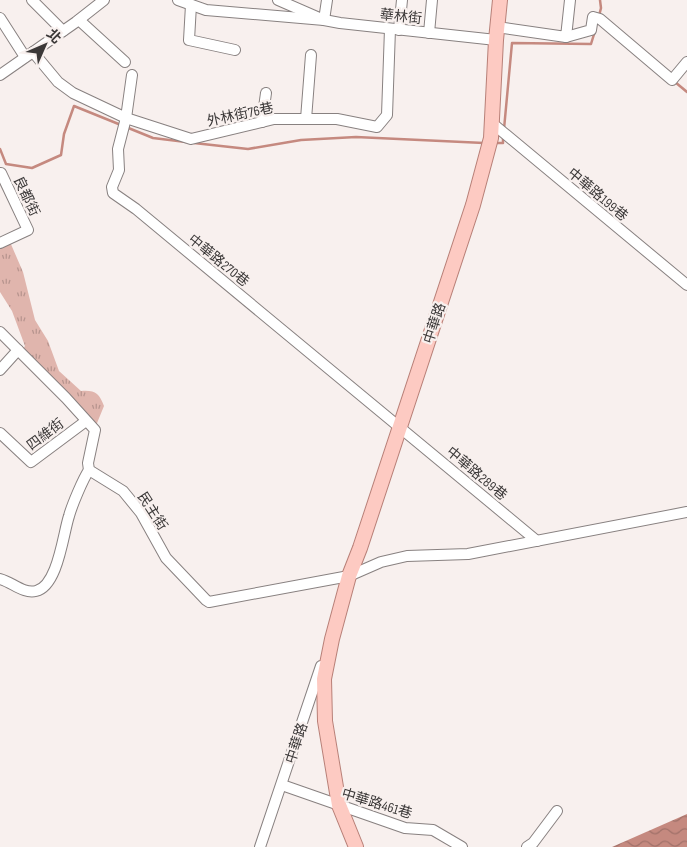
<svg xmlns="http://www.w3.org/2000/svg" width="687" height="847" viewBox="0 0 687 847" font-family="'Sofia Sans Condensed','Noto Sans TC',sans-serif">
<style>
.park{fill:url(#park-tufts)}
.water{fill:url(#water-waves)}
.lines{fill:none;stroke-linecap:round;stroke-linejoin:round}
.stream{stroke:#c5897f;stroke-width:2.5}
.minor-casing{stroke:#888180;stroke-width:12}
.major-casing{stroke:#b88078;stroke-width:16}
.minor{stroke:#fff;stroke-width:10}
.major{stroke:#fdcac2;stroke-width:14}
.labels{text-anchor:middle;stroke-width:4.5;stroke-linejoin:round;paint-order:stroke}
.street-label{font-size:14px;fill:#3b3838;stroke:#f8f0ee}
</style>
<defs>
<pattern id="park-tufts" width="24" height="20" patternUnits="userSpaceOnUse" patternTransform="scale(1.25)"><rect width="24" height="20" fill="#e0b5ad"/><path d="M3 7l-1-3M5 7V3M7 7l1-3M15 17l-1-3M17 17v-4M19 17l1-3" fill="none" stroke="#b7948e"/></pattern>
<pattern id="water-waves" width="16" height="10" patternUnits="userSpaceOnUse" patternTransform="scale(1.25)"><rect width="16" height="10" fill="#c5897f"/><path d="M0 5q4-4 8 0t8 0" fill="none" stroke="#a17169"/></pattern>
</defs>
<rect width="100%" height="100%" fill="#f8f0ee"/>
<path class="park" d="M10,242L23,272L35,320L48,341L59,371L81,391C95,390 99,393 104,406L95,428L22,351L25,346L12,311L0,292V246Z"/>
<path class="water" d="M687,814V847H612Z"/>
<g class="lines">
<g class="stream">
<path d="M599,16L601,8L600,0"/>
<path d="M675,82L687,92"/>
<path d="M126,127L153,138L186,142"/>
<path d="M504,129L512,43L591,44L595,31"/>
<path d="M194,143L248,149L301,140L356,137L484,143"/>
<path d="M495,143H503V137"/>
<path d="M0,149L6,164L32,168L61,155L64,134L74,106L121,125"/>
</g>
<defs>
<g id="minor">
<path d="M32,0L63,31"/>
<path d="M178,0L206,10L324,20L327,0"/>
<path d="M278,0L324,20L340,23L496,40"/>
<path d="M191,5L189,40L235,50"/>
<path d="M0,18L25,57"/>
<path d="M79,20L125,62"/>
<path d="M497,27L566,37L570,0"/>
<path d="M399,30L402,0"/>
<path d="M429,33L432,0"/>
<path d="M566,37L591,30L593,17L600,19L672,80L687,62"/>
<path d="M33,52L58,82L73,93L126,118L191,139L274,119H337L377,127L387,115L390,29"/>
<path d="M0,75L76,22L104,0"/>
<path d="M132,75L126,118L118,149L119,170L112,187L113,193L136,209L537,541"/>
<path d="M306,119L311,55"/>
<path d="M262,122L266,93"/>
<path d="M492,123L687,285"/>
<path d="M0,174L1,173L28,230L0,243"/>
<path d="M0,332L66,398L95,430L88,463L89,470L123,491L141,513L166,558L206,600L209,602L349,576L381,562L407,556L468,554L687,512"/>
<path d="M0,370L18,350"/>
<path d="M0,433L31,462L86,421"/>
<path d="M0,579C12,582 23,594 36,591C58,586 63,534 69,516C72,505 83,479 89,470"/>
<path d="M282,785L405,828L433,830L462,847"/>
<path d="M260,847L321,666"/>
<path d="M527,847L533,843L557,811"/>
</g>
<path id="major" d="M356,847L339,805L325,721L324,679L332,639L349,576L360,548L473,205L491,138L496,40L500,0"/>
</defs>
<use href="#minor" class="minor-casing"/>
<use href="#major" class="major-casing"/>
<use href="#minor" class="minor"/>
<use href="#major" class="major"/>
</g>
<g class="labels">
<g class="street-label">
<text transform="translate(401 16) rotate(6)" y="5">華林街</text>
<text transform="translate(240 114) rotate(-12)" y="5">外林街76巷</text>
<text transform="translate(598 194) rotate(40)" y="5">中華路199巷</text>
<text transform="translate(27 196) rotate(65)" y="5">良都街</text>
<text transform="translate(219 260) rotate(39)" y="5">中華路270巷</text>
<text transform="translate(434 323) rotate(-72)" y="5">中華路</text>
<text transform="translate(45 434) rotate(-37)" y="5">四維街</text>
<text transform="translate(477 473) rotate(40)" y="5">中華路289巷</text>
<text transform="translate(153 511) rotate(57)" y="5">民主街</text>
<text transform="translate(296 743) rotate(-72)" y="5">中華路</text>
<text transform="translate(377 803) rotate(17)" y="5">中華路461巷</text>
</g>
</g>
<g transform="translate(45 45) rotate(45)" stroke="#f8f0ee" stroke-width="4" paint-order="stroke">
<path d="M0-4L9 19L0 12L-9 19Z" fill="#3b3838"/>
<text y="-8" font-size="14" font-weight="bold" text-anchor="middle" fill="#3b3838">北</text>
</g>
</svg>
